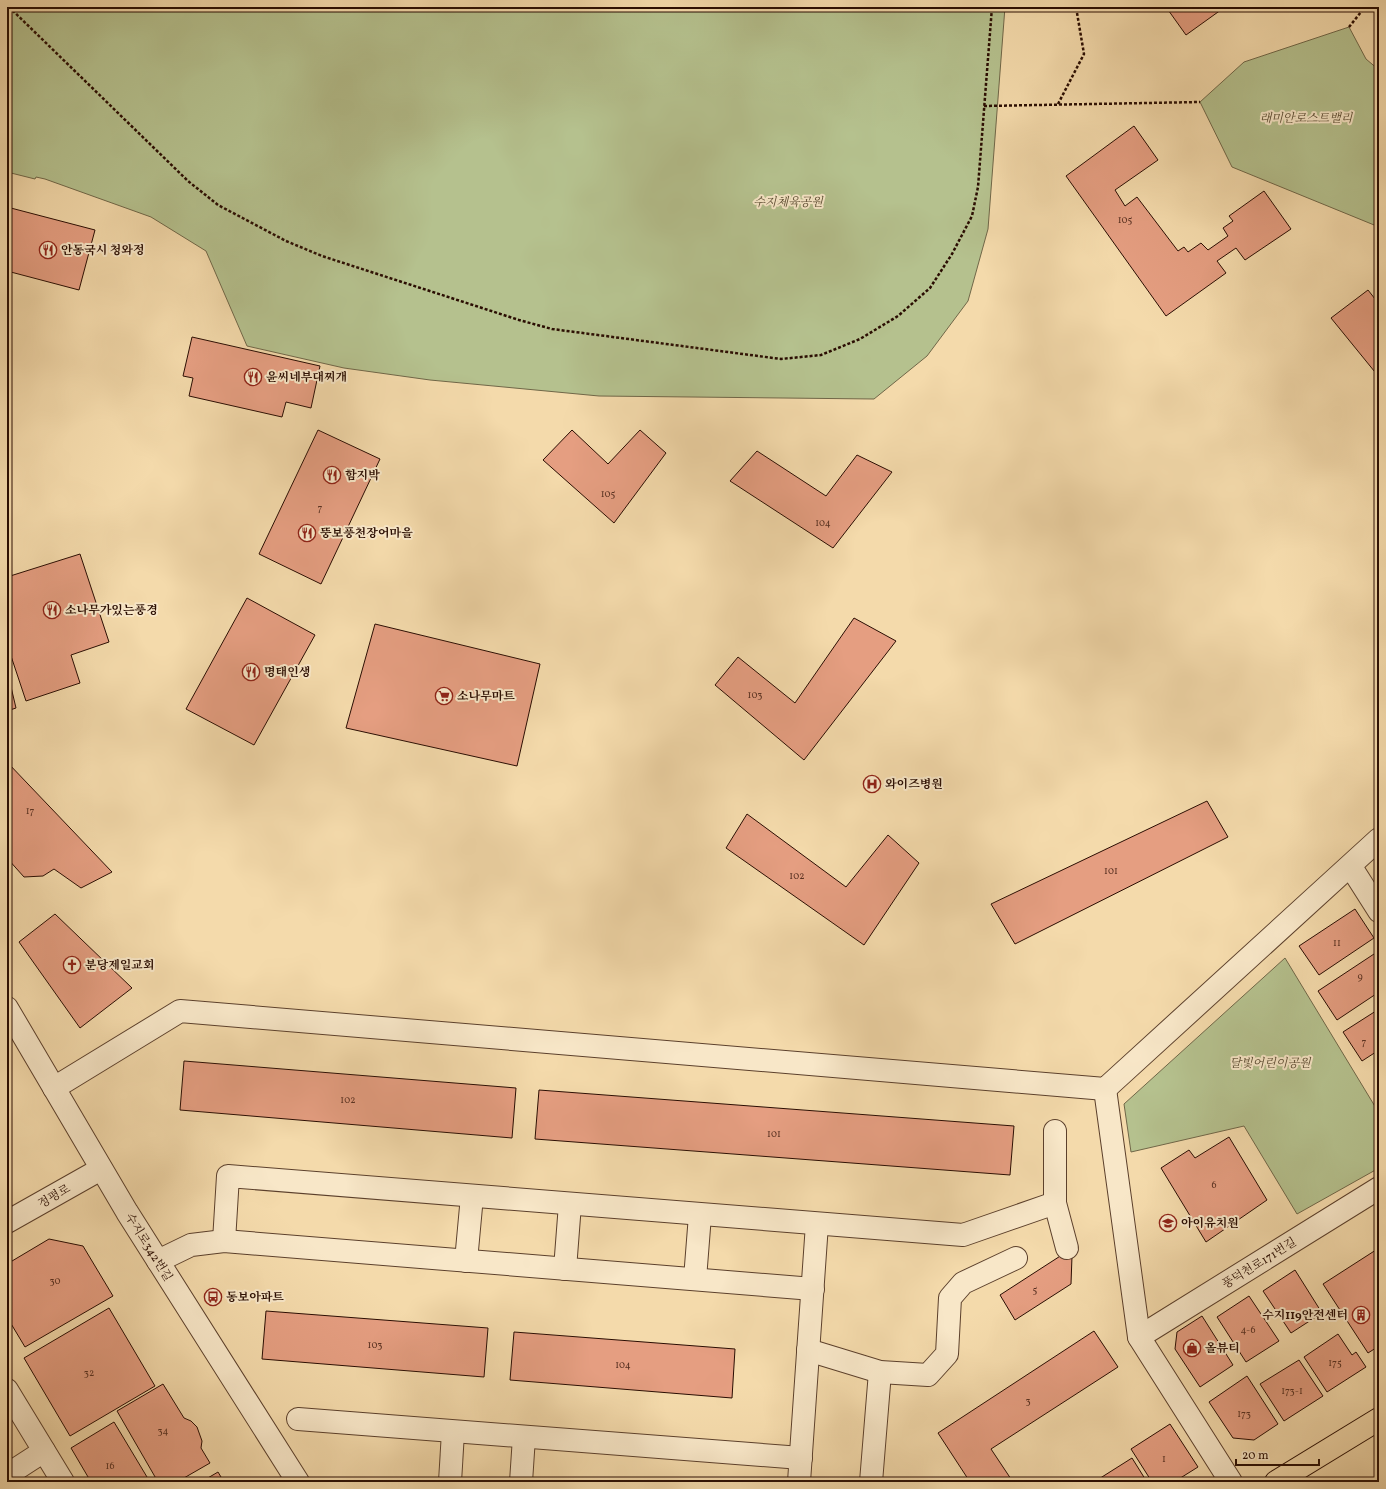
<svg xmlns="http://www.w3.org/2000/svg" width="1386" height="1489" viewBox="0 0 1386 1489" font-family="Vollkorn,'Noto Serif KR',serif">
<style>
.green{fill:#b5c18e;stroke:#706748}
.building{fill:#e59e81;stroke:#2a0d02}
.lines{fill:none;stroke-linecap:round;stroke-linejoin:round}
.minor-casing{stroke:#5c402c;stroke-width:24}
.major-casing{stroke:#2a0d02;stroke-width:24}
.path{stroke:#2a0d02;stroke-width:2.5;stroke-dasharray:3 2;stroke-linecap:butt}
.minor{stroke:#f8e7c8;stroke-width:22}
.major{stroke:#f4daab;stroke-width:22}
.labels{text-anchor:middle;stroke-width:4;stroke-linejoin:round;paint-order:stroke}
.number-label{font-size:10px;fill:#593122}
.park-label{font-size:12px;font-style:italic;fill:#5b4c33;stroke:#f8e7c8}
.poi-label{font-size:12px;font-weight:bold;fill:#2a0d02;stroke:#f8e7c8;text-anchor:start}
.street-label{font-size:12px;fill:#2a0d02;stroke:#f8e7c8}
</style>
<rect width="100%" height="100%" fill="#f4daab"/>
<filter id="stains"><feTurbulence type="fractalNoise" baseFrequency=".005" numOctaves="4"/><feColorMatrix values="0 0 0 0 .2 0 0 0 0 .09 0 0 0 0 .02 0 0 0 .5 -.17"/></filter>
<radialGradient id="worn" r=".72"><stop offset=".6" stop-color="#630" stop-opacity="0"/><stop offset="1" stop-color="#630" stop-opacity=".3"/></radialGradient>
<g class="green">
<path d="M7,7H1005L988,229L968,301L927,356L874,399L599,396L430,380L344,368L247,346L206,251L151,217L45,179L36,177L35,179L7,172Z"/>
<path d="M1349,27L1366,59L1379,70V227L1232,167L1200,102L1244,62Z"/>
<path d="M1285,958L1379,1113V1168L1297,1214L1244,1126L1131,1152L1124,1104Z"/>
</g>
<g class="building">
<path d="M1166,7H1225L1186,35Z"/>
<path d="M1134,126L1158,160L1115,190L1125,206L1137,197L1178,251L1184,247L1188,252L1201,243L1208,250L1228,236L1223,228L1233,221L1229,216L1264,191L1291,229L1245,260L1236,248L1217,261L1226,273L1166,316L1066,176Z"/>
<path d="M7,207L95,230L79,290L7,271Z"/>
<path d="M1368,290L1379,304V377L1331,318Z"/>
<path d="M192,337L320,366L311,408L286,402L282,417L189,396L193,378L183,376Z"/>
<path d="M318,430L380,459L321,584L259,554Z"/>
<path d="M572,430L608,464L640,430L666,453L614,523L543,460Z"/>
<path d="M757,451L826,496L857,455L892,472L833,548L730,481Z"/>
<path d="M80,554L109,642L71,655L80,683L26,701L7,644V577Z"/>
<path d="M247,598L315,635L254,745L186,709Z"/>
<path d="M854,618L896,641L804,760L715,685L738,657L795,703Z"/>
<path d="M375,624L540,664L517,766L346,728Z"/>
<path d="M7,670L16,708L7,711Z"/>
<path d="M7,762L112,872L81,888L54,869L43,876L24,877L7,858Z"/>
<path d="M1207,801L1228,837L1015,944L991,904Z"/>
<path d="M747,814L846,887L888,835L919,863L864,945L726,848Z"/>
<path d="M1355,909L1374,938L1319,975L1299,946Z"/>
<path d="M55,914L132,988L80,1028L19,942Z"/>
<path d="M1374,954L1379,962V992L1337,1020L1318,991Z"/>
<path d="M1379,1009V1050L1362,1061L1343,1032Z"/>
<path d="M184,1061L516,1088L512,1138L180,1110Z"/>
<path d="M539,1090L1014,1126L1010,1175L535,1139Z"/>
<path d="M1229,1137L1267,1200L1206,1242L1161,1168L1189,1150L1195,1158Z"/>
<path d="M49,1239L83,1246L113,1296L25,1347L7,1317V1264Z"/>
<path d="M1379,1248V1346L1368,1353L1323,1284Z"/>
<path d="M1068,1251L1072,1256L1071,1284L1015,1320L1000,1295Z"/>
<path d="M1295,1270L1322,1313L1291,1333L1263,1291Z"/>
<path d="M1249,1296L1279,1341L1246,1362L1217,1317Z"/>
<path d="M109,1308L155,1386L70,1436L24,1358Z"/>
<path d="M266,1311L488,1328L484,1377L262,1359Z"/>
<path d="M1202,1316L1233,1365L1200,1387L1175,1349L1177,1332Z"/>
<path d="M1094,1331L1118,1367L991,1449L1013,1482H970L938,1433Z"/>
<path d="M514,1332L735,1349L732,1398L510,1380Z"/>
<path d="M1338,1334L1352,1355L1356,1352L1366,1367L1327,1392L1304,1357Z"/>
<path d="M1299,1360L1323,1396L1284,1421L1260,1384Z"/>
<path d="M1247,1376L1278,1424L1254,1440L1233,1438L1209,1402Z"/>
<path d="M163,1384L184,1418L191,1421L197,1427L202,1441L201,1448L210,1463L177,1482H158L117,1411Z"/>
<path d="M114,1422L150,1482H91L71,1448Z"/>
<path d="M1170,1424L1198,1467L1174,1482H1152L1131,1449Z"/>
<path d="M1132,1458L1147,1482H1094Z"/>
<path d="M218,1472L224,1482H201Z"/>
</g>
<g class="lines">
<defs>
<g id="minor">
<path d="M1351,867L1379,911"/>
<path d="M7,1008L127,1212L298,1482"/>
<path d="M54,1088L180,1011L1105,1089L1379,839"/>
<path d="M1105,1089L1139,1337L1231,1482"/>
<path d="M1055,1131V1203L1067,1248"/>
<path d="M7,1222L101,1169"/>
<path d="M224,1241L228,1176L963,1235L1055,1203"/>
<path d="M158,1261L191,1245L224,1241L813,1289"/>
<path d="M466,1261L472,1196"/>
<path d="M565,1269L570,1204"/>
<path d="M695,1279L700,1215"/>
<path d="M1139,1337L1379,1188"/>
<path d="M808,1350L880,1372L928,1375L947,1354L950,1298L963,1283L1016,1258"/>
<path d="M7,1390L63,1482"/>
<path d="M298,1419L801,1458"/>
<path d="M7,1475L44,1451"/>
<path d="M450,1482L453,1432"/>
<path d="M521,1482L524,1437"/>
<path d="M799,1482L817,1224"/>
<path d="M871,1482L880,1372"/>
</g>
<path id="major" d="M1276,1482L1379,1419"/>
</defs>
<use href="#minor" class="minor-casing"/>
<use href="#major" class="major-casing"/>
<g class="path">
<path d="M9,7L188,181L218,205L286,241L322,256L519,320L552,329L781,359L821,355L860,339L898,316L930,288L952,254L972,216L978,187L992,7"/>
<path d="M1349,27L1365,7"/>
<path d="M1058,104L1084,54L1076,7"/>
<path d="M984,106L1200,102"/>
</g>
<use href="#minor" class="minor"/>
<use href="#major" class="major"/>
</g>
<defs>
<symbol id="restaurant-ring" viewBox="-11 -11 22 22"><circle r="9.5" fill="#f8e7c8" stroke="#8f2418" stroke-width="1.5"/><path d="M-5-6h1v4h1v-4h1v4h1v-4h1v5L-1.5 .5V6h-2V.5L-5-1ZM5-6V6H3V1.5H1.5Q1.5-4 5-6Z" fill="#8f2418"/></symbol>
<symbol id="supermarket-ring" viewBox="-11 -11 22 22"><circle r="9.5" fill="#f8e7c8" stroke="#8f2418" stroke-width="1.5"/><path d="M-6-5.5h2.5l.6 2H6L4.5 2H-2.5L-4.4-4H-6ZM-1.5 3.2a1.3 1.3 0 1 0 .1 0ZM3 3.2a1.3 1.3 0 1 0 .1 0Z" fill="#8f2418"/></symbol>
<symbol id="hospital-ring" viewBox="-11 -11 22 22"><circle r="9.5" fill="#f8e7c8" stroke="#8f2418" stroke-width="1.5"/><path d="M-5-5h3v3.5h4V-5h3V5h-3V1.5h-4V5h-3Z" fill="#8f2418"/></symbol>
<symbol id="church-ring" viewBox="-11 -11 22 22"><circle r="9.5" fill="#f8e7c8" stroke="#8f2418" stroke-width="1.5"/><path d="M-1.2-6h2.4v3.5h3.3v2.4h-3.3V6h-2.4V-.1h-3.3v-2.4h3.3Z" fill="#8f2418"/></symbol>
<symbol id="school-ring" viewBox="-11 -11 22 22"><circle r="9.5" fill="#f8e7c8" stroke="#8f2418" stroke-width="1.5"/><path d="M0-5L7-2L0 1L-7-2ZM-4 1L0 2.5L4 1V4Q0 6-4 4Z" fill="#8f2418"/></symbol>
<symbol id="bus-ring" viewBox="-11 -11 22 22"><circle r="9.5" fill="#f8e7c8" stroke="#8f2418" stroke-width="1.5"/><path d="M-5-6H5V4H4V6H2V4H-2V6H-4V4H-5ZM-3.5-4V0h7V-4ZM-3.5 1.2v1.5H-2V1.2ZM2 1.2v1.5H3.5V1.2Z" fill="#8f2418"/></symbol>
<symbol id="building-ring" viewBox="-11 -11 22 22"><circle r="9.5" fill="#f8e7c8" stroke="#8f2418" stroke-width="1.5"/><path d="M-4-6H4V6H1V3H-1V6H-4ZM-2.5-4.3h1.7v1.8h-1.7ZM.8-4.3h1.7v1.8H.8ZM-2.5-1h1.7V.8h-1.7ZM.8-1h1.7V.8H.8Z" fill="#8f2418"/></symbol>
<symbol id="shop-ring" viewBox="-11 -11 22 22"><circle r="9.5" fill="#f8e7c8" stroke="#8f2418" stroke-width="1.5"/><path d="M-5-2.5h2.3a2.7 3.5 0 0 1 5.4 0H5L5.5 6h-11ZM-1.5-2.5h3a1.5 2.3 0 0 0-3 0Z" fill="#8f2418"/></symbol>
</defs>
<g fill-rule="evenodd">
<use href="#restaurant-ring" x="38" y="240" width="20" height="20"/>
<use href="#restaurant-ring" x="243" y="367" width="20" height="20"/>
<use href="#restaurant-ring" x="322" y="465" width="20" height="20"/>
<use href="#restaurant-ring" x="297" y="523" width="20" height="20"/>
<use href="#restaurant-ring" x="42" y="600" width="20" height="20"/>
<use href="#restaurant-ring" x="241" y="662" width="20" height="20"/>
<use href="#supermarket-ring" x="434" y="686" width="20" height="20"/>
<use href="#hospital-ring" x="862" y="774" width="20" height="20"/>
<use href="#church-ring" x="62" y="955" width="20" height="20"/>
<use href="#school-ring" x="1158" y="1213" width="20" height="20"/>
<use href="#bus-ring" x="203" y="1287" width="20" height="20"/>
<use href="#building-ring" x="1351" y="1305" width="20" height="20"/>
<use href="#shop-ring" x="1182" y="1338" width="20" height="20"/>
</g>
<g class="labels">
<g class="number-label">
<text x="1125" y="223">105</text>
<text x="608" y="497">105</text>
<text x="320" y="511">7</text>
<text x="823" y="526">104</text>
<text x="755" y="698">103</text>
<text x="30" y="814">17</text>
<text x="1111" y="874">101</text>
<text x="797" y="879">102</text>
<text x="1337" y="946">11</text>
<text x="1360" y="980">9</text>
<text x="1364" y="1045">7</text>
<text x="348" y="1103">102</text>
<text x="774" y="1137">101</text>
<text x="1214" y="1188">6</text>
<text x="55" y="1284">30</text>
<text x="1035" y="1293">5</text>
<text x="1248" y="1333">4-6</text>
<text x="375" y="1348">103</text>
<text x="1335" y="1366">175</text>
<text x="623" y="1368">104</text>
<text x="89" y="1376">32</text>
<text x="1292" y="1394">173-1</text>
<text x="1028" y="1404">3</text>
<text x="1244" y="1417">173</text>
<text x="163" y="1434">34</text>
<text x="1164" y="1462">1</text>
<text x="110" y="1469">16</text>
</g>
<g class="park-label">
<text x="1306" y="122">래미안로스트밸리</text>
<text x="788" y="206">수지체육공원</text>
<text x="1270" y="1067">달빛어린이공원</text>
</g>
<g class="poi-label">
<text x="61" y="254">안동국시 청와정</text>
<text x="266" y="381">윤씨네부대찌개</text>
<text x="345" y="479">함지박</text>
<text x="320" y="537">뚱보풍천장어마을</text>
<text x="65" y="614">소나무가있는풍경</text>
<text x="264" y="676">명태인생</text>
<text x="457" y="700">소나무마트</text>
<text x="885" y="788">와이즈병원</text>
<text x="85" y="969">분당제일교회</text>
<text x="1181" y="1227">아이유치원</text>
<text x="226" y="1301">동보아파트</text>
<text x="1348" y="1319" text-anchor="end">수지119안전센터</text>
<text x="1205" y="1352">올뷰티</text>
</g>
<g class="street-label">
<text transform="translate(54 1196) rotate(-30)" y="4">정평로</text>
<text transform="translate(149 1247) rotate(58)" y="4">수지로342번길</text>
<text transform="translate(1259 1263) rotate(-32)" y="4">풍덕천로171번길</text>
</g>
</g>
<rect width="1386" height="1489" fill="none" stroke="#f4daab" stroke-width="24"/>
<rect x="8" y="8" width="1370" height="1473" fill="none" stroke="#2a0d02" stroke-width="2"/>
<rect x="12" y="12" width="1362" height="1465" fill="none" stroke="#2a0d02"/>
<path d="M1236 1459v6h83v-6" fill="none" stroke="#2a0d02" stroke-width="2"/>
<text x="1242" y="1459" font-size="12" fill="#2a0d02" stroke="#f8e7c8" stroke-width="3" paint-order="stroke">20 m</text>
<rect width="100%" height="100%" filter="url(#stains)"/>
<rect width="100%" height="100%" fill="url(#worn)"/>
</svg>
